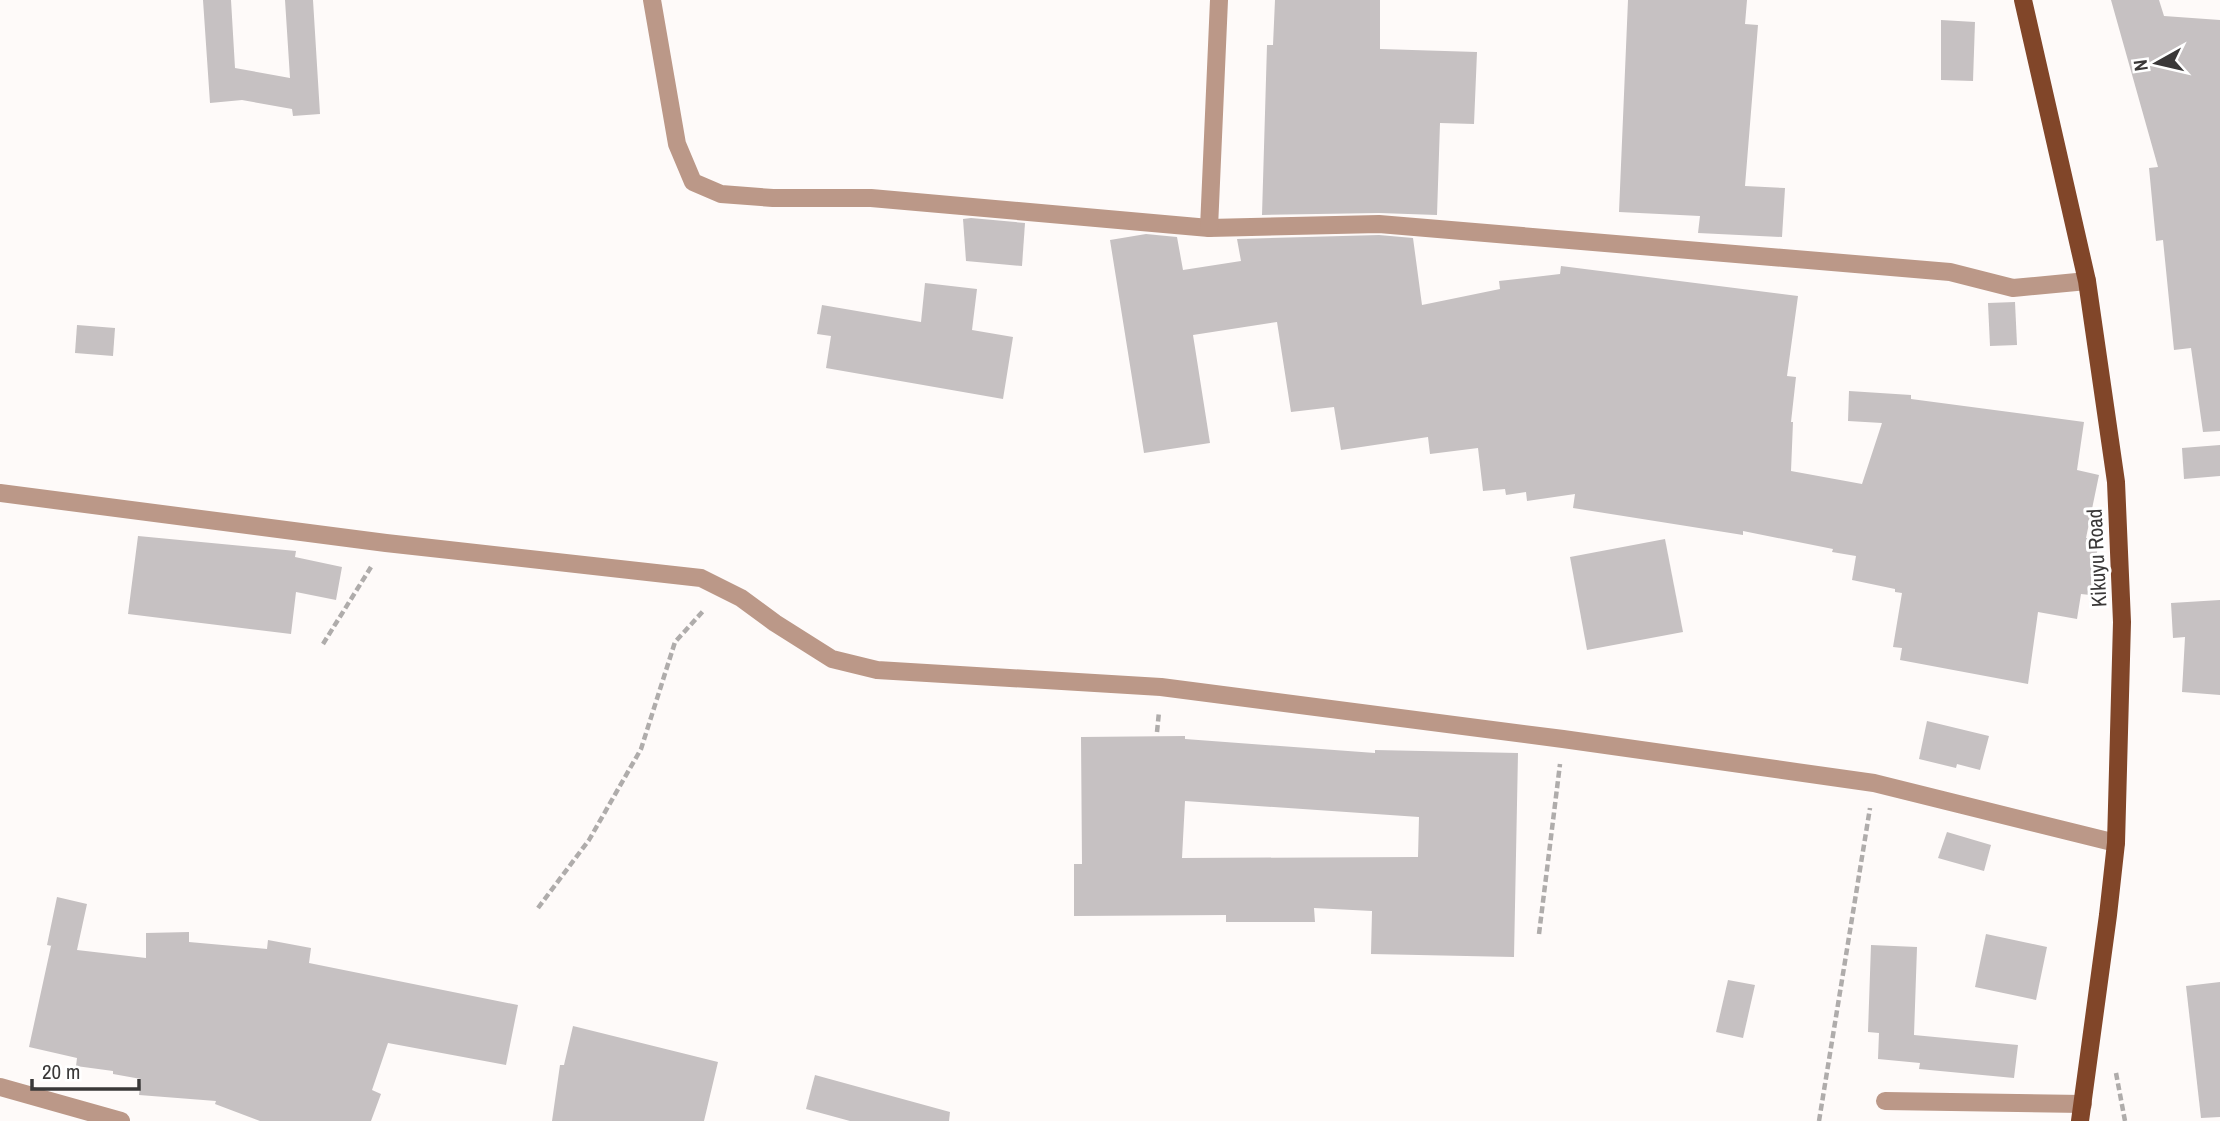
<svg xmlns="http://www.w3.org/2000/svg" width="2220" height="1121" viewBox="0 0 2220 1121" font-family="'Archivo Narrow',sans-serif">
<style>
.building{fill:#c6c1c2;fill-rule:evenodd}
.lines{fill:none;stroke-linecap:round;stroke-linejoin:round}
.path{stroke:#afacab;stroke-width:4.5;stroke-dasharray:7 3.5;stroke-linecap:butt}
.minor{stroke:#bb9888;stroke-width:18}
.major{stroke:#814629;stroke-width:18}
.labels{text-anchor:middle;stroke-width:6;stroke-linejoin:round;paint-order:stroke}
.street-label{font-size:21px;fill:#3a3838;stroke:#fff}
</style>
<rect width="100%" height="100%" fill="#fefaf9"/>
<g class="building">
<path d="M203,0H231L235,68L290,78L285,0H313L320,114L293,116L292,109L242,100L210,103Z"/>
<path d="M1275,0H1380V49L1477,52L1474,124L1440,123L1437,215L1379,213L1262,215L1267,45H1273Z"/>
<path d="M1628,0H1747L1745,24L1758,25L1745,186L1785,188L1782,237L1698,233L1700,216L1619,212Z"/>
<path d="M2111,0H2159L2164,16L2220,20V431L2203,432L2191,348L2174,350L2163,240L2156,241L2149,168L2158,167Z"/>
<path d="M1941,20L1975,22L1973,81L1941,80Z"/>
<path d="M971,218L1025,223L1022,266L966,261L963,219Z"/>
<path d="M1146,234L1177,237L1183,270L1241,261L1237,239L1379,235L1413,238L1422,305L1500,289L1499,281L1560,274L1561,266L1798,296L1787,376L1796,377L1791,422H1793L1791,471L1862,484L1882,423L1848,421L1849,391L1911,395V399L2084,422L2077,470L2099,475L2086,538L2099,540L2090,595L2081,594L2077,619L2038,612L2028,684L1900,660L1902,648L1893,647L1902,593L1895,592V589L1852,580L1856,556L1832,552L1833,549L1743,531V535L1573,508L1575,494L1527,501L1526,492L1506,495L1505,489L1483,491L1478,448L1430,454L1428,437L1341,450L1334,407L1291,412L1277,322L1193,335L1210,443L1144,453L1110,240Z"/>
<path d="M925,283L977,289L972,330L1013,337L1003,399L826,368L831,336L817,334L822,305L921,322Z"/>
<path d="M2015,302L2017,345L1990,346L1988,303Z"/>
<path d="M77,325L115,328L113,356L75,353Z"/>
<path d="M2220,445V476L2184,479L2182,448Z"/>
<path d="M138,536L296,551L295,557L342,567L336,600L296,592L291,634L128,614Z"/>
<path d="M1665,539L1683,632L1587,650L1570,557Z"/>
<path d="M2220,600V695L2182,692L2185,637L2173,638L2171,603Z"/>
<path d="M1927,721L1989,736L1980,770L1957,764L1956,768L1919,759Z"/>
<path d="M1185,736V739L1375,753V750L1518,753L1514,957L1371,954L1372,911L1314,908L1315,922H1226V915L1074,916V864H1082L1081,737ZM1185,801L1419,817L1418,857L1182,858Z"/>
<path d="M1947,832L1991,845L1984,871L1938,858Z"/>
<path d="M57,897L87,904L77,950L146,958V933L189,932V942L267,949L268,940L311,948L309,963L518,1005L506,1065L388,1043L372,1090L381,1094L371,1121H260L215,1104L216,1101L139,1095L141,1079L113,1074V1071L76,1066L77,1058L29,1047L51,946H52L47,945Z"/>
<path d="M1986,934L2047,947L2036,1000L1975,987Z"/>
<path d="M1871,945L1917,947L1914,1035L2018,1045L2014,1078L1919,1069L1920,1063L1878,1059L1879,1033L1868,1032Z"/>
<path d="M1728,980L1755,985L1743,1038L1716,1032Z"/>
<path d="M2220,982V1117L2201,1118L2186,986Z"/>
<path d="M573,1026L718,1062L704,1121H552L560,1065H564Z"/>
<path d="M815,1075L950,1112L949,1121H850L806,1109Z"/>
</g>
<g class="lines">
<g class="path">
<path d="M323,644L371,567"/>
<path d="M1157,732L1159,712"/>
<path d="M538,908L589,840L641,749L675,642L704,610"/>
<path d="M1539,934L1560,764"/>
<path d="M2116,1073L2125,1121"/>
<path d="M1819,1121L1870,808"/>
</g>
<g class="minor">
<path d="M652,0L677,144L693,182L721,194L773,198H871L1209,228L1379,224L1950,272L2013,288L2087,281"/>
<path d="M1209,228L1219,0"/>
<path d="M0,493L386,543L701,578L741,598L775,623L832,659L877,670L1161,687L1563,739L1874,783L2116,843"/>
<path d="M0,1087L121,1121"/>
<path d="M1885,1101L2083,1104"/>
</g>
<path class="major" d="M2023,0L2087,281L2116,482L2122,622L2116,843L2108,915L2080,1121"/>
</g>
<g class="labels">
<g class="street-label">
<text transform="translate(2097 558) rotate(-93)" y="7">Kikuyu Road</text>
</g>
</g>
<g transform="translate(2157 63) rotate(262)" stroke="#ffffff" stroke-width="5" paint-order="stroke">
<path d="M0-5L12 26L0 18L-12 26Z" fill="#3a3838"/>
<text y="-10" font-size="19" font-weight="bold" text-anchor="middle" fill="#3a3838">N</text>
</g>
<path d="M32 1079v10h107v-10" fill="none" stroke="#3a3838" stroke-width="3.5"/>
<text x="42" y="1079" font-size="21" fill="#3a3838" stroke="#ffffff" stroke-width="5" paint-order="stroke">20 m</text>
</svg>
